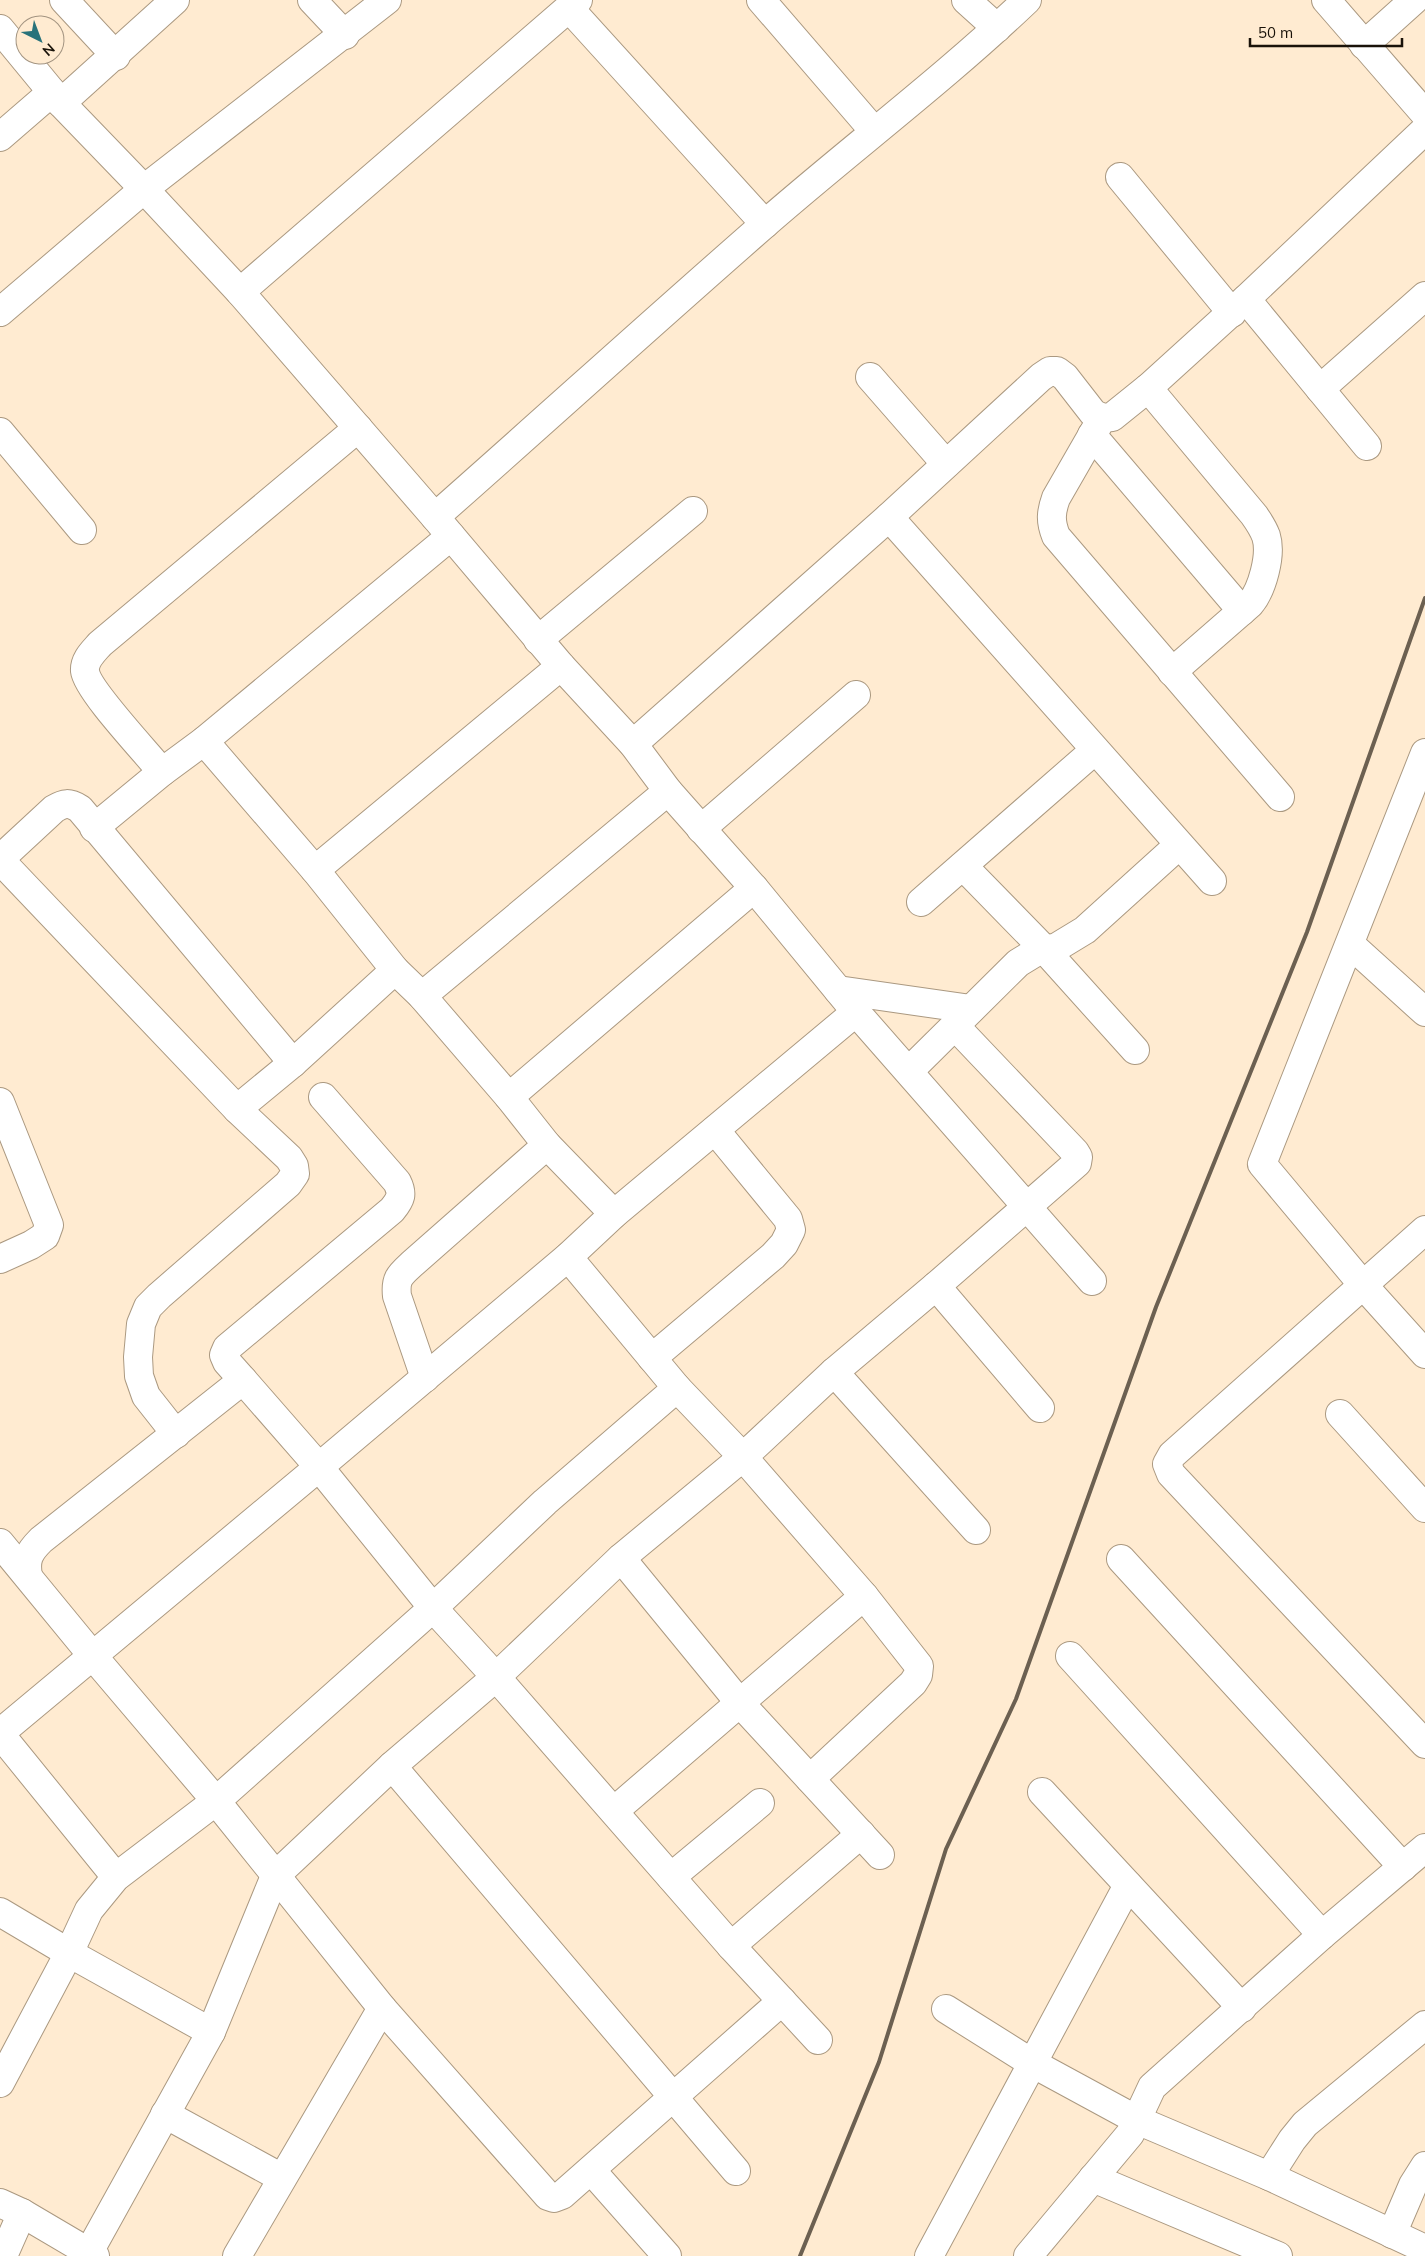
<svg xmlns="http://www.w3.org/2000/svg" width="1425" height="2256" viewBox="0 0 1425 2256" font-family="Mulish,sans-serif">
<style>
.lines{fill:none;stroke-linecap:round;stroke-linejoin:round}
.minor-casing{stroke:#ab9981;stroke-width:30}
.minor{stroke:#fff;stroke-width:28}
.rail{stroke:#6c6051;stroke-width:4}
</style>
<rect width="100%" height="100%" fill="#ffebd1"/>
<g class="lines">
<defs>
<g id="minor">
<path d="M64,0L116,56"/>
<path d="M312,0L345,35"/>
<path d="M761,0L874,131"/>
<path d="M966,0L997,28"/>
<path d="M1326,0L1425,114"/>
<path d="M569,8L765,224"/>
<path d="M0,29L61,103L144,189L387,0"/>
<path d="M1364,45L1414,0"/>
<path d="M61,103L175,0"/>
<path d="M0,137L52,92"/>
<path d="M1120,177L1232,313"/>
<path d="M240,292L578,0"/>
<path d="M1246,299L1367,446"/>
<path d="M0,312L144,189L240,292L435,517L561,666L633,744L668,791L754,888L856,1012L1092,1281"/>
<path d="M870,377L946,464"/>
<path d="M1148,388L1254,515C1259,522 1263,528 1266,536C1272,555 1262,590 1250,604L1172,672"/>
<path d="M1320,389L1425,296"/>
<path d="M1102,418L1056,498C1051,512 1050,521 1056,536L1280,797"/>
<path d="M0,432L82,530"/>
<path d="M1092,435L1242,611"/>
<path d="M435,517C546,419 655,320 766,223C852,148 944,79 1027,0"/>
<path d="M889,517L1212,881"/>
<path d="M538,640L693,511"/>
<path d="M204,741L315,870L395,970"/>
<path d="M633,744L889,517L1041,377L1050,371H1057L1065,377L1093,413L1102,418L1112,417L1148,388L1246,299L1425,130"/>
<path d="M1425,753L1262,1164L1363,1285L1425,1354"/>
<path d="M162,772C148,754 87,690 85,671C84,660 93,652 100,644L358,428"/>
<path d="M94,828L162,772L204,741L451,536"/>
<path d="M701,829L856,695"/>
<path d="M0,859L54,809C64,803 69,802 80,809L293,1063"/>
<path d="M0,860L237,1109L289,1158L294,1166L295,1174L288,1184L159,1296L148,1307L141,1324L138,1357L139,1376L146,1396L176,1434"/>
<path d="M963,866L1045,950L1135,1050"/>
<path d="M315,870L561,666"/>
<path d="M921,902L1095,750"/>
<path d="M1350,944L1425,1012"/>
<path d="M838,990L971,1009"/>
<path d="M422,996L668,791"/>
<path d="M909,1071L1018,963L1036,952L1057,947L1085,930L1179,845"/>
<path d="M509,1097L754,888"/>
<path d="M0,1102L49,1225L45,1236L31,1245L0,1259"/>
<path d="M237,1109L293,1063L395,970L422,996L509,1097L547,1145L614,1214"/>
<path d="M1425,1230L1172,1455L1167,1464L1171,1474L1425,1744"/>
<path d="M568,1257L677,1388L743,1457L864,1596L919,1666L918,1675L913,1683L810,1779"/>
<path d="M936,1286L1040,1408"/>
<path d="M652,1358L773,1256L784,1244L791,1230L788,1219L715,1130"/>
<path d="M834,1372L976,1530"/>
<path d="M425,1378L397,1296C395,1278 400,1275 413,1263L547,1145"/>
<path d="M243,1380L227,1362L224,1355L227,1348L392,1210C401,1199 403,1194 397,1182L323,1097"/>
<path d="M1340,1414L1425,1508"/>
<path d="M0,1543L92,1655L216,1801L382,2008L548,2196L554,2198L562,2195L782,2001"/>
<path d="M621,1558L739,1702L880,1855"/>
<path d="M1121,1559L1403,1867"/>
<path d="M28,1576C25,1559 29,1552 41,1540L243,1380L319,1467L433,1608L496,1677L731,1946L818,2040"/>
<path d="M1070,1656L1322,1935"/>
<path d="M0,1733L319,1467L568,1257L614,1214L856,1012"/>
<path d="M0,1734L116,1877"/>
<path d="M392,1766L736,2171"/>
<path d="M1042,1792L1242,2008"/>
<path d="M614,1811L864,1596"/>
<path d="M671,1877L760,1803"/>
<path d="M0,1912L69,1953L211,2032"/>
<path d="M731,1946L861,1834"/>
<path d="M946,2009L1032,2063L1137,2120L1269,2176L1425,2249"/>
<path d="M0,2083L69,1953L89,1910L116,1877L216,1801L433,1608L545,1502L677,1388"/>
<path d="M165,2114L282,2178"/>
<path d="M591,2170L667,2256"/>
<path d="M1269,2176L1292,2140L1305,2124L1425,2025"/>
<path d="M1093,2178L1278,2256"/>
<path d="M0,2203L22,2213L95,2256"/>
<path d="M1392,2234L1413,2185L1425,2166"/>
<path d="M89,2252L211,2032L275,1876L392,1766L496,1677L621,1558L743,1457L834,1372L936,1286L1077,1163L1078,1157L1075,1152L955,1026"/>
<path d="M3,2256L22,2213"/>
<path d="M237,2256L382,2008"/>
<path d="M929,2256L1128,1885"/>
<path d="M1028,2256L1130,2134L1152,2087L1322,1935L1425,1848"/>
</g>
</defs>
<use href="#minor" class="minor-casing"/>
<use href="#minor" class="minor"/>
<path class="rail" d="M800,2256L879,2062L946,1849L1016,1699L1156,1307L1307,932L1425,598"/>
</g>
<g transform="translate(40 40) rotate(138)"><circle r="24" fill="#ffebd1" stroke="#a39481"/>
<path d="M0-4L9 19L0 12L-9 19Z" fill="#28727a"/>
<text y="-8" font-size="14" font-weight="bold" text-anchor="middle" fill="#191209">N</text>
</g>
<path d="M1250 38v8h152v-8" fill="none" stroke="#191209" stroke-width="2.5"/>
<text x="1258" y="38" font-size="15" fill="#191209" stroke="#ffebd1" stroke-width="4" paint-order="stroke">50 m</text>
</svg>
